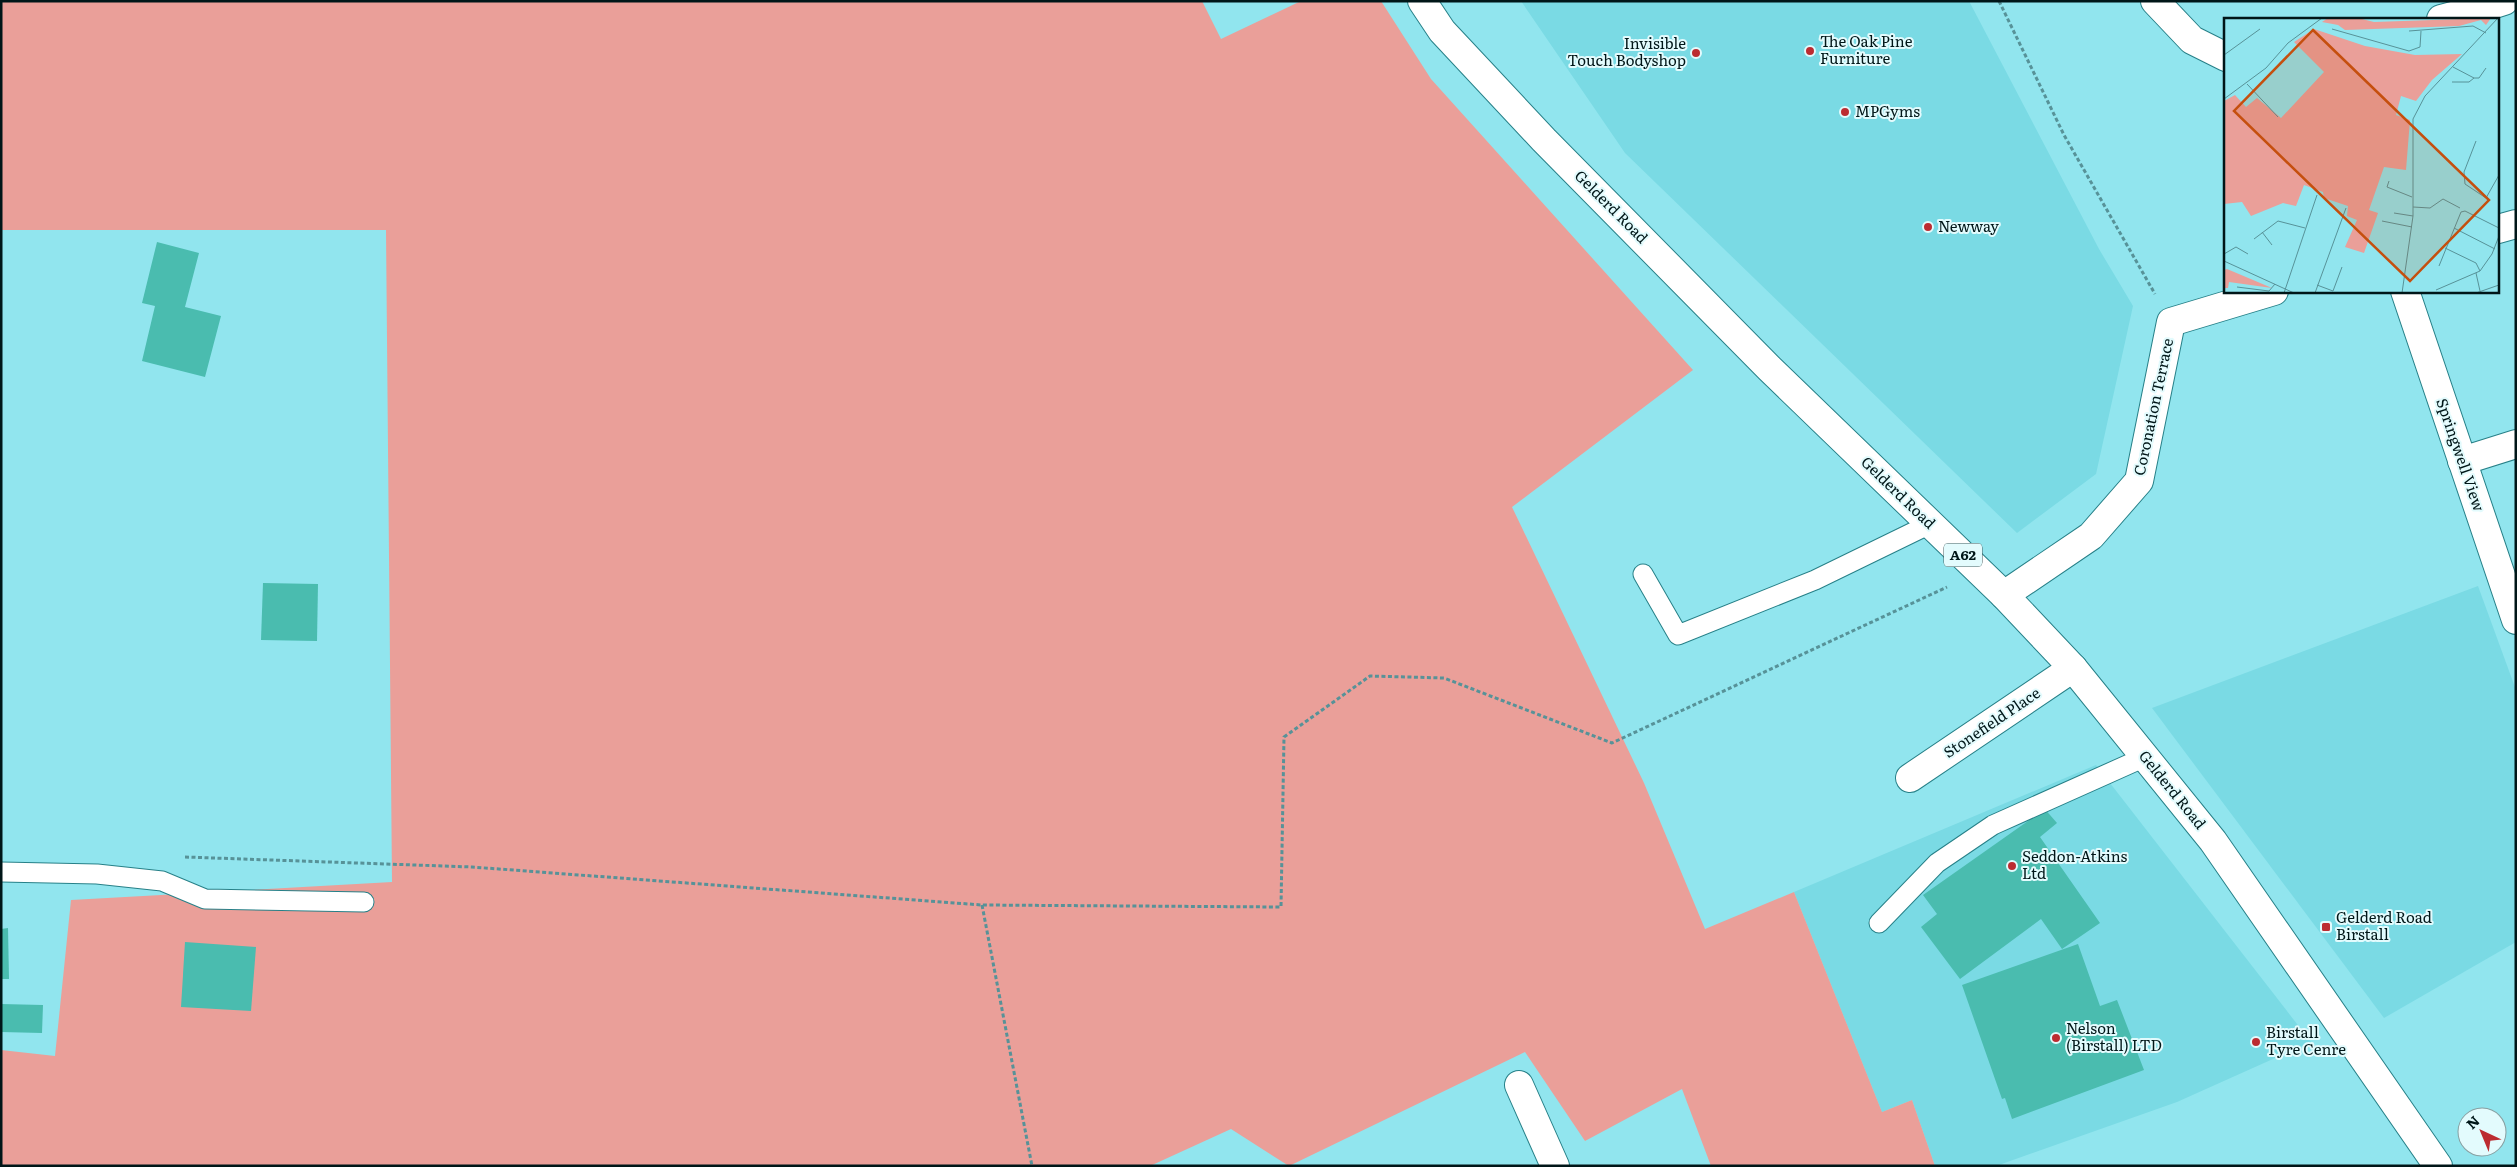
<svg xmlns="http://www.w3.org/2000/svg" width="2517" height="1167" viewBox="0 0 2517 1167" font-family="Literata,serif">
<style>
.built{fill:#7adae4}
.green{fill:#ea9f99}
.building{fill:#4abcaf}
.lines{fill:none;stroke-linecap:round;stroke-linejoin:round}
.service-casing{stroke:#278088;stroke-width:21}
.minor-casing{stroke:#278088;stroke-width:30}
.primary-casing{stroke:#278088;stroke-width:30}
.path{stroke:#579298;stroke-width:3;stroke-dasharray:4 2.5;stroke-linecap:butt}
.service{stroke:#fff;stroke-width:19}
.minor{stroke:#fff;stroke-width:28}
.primary{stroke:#fff;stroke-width:28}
.poi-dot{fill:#bc2c31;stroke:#e3fbfd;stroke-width:2}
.labels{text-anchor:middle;stroke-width:4;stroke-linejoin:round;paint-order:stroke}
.shield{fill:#e3fbfd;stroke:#445b5d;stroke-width:1}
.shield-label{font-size:14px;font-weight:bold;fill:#001618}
.poi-label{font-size:15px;fill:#001618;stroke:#e3fbfd;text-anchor:start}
.street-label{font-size:15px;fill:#001618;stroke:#e3fbfd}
.inset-road{fill:none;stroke:#579298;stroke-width:1}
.view{fill:#c54f0e;fill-opacity:0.15;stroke:#c54f0e;stroke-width:2.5}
.inset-edge{fill:none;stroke:#001618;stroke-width:2.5}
</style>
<rect width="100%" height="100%" fill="#91e5ee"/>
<g class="built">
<path d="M1521,1H1969L2099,249L2133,306L2096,474L2017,533L1625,153Z"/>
<path d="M2478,586L2516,690V942L2384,1018L2152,708Z"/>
<path d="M2096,765L2311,1042L2177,1102L1996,1166H1935L1912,1100L1882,1112L1794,892Z"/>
</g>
<path class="green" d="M1,1H1202L1221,39L1301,1H1381L1431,79L1693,370L1512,507L1644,783L1705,929L1794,892L1882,1112L1912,1100L1935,1166H1711L1682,1089L1585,1141L1525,1052L1289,1166L1231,1129L1150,1166H1V1050L55,1056L71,900L392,882L386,230H1Z"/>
<g class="building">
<path d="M157,242L199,253L185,307L221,316L205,377L142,361L155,306L142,303Z"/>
<path d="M263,583L318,584L317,641L261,640Z"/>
<path d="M2043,807L2057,823L2040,837L2100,923L2062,949L2041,919L1960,979L1921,927L1937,914L1923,895L2028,821Z"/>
<path d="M8,928L9,979H1V929Z"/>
<path d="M185,942L256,947L251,1011L181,1007Z"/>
<path d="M2078,944L2100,1006L2117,1000L2144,1070L2012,1119L2005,1098L2002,1099L1962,985Z"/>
<path d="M1,1004L43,1005L42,1033L1,1032Z"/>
</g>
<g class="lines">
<defs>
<g id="service">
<path d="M1643,574L1678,635L1815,580L1930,524"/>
<path d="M1,872L97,874L162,881L205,899L364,902"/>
<path d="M1879,923L1937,863L1993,825L2145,757"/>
</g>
<g id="minor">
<path d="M2155,1L2192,40L2226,57"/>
<path d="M2479,9L2504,1"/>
<path d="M2441,19L2479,9L2477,1"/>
<path d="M2498,229L2516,224"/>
<path d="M2405,291L2516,620"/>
<path d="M2462,461L2516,444"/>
<path d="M2004,595L2091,536L2139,481L2171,322L2274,291"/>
<path d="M1910,778L2073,668"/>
<path d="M1519,1085L1555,1166"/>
</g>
<path id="primary" d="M1422,1L1442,31L1544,140L1769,368L2004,595L2073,668L2213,841L2438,1166"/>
</defs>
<use href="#service" class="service-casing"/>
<use href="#minor" class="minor-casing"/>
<use href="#primary" class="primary-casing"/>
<g class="path">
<path d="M1999,1L2064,135L2155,294"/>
<path d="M185,857L472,867L982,905L1281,907L1284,737L1370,676L1444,678L1612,743L1947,587"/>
<path d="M982,905L1032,1166"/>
</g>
<use href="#service" class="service"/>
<use href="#minor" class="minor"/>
<use href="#primary" class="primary"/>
</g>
<g class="poi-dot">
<circle cx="1810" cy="51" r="5"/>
<circle cx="1696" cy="53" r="5"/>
<circle cx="1845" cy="112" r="5"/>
<circle cx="1928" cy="227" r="5"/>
<circle cx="2012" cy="866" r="5"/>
<rect x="2321" y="922" width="10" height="10" rx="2.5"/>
<circle cx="2056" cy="1038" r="5"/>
<circle cx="2256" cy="1042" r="5"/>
</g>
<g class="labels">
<rect class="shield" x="1944" y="543.5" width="38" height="23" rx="4"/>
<g class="shield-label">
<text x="1963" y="560">A62</text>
</g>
<g class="poi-label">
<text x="1820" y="47">The Oak Pine<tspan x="1820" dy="17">Furniture</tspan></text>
<text x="1686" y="49" text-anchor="end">Invisible<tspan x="1686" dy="17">Touch Bodyshop</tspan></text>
<text x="1855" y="117">MPGyms</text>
<text x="1938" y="232">Newway</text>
<text x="2022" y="862">Seddon-Atkins<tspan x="2022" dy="17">Ltd</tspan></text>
<text x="2336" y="923">Gelderd Road<tspan x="2336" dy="17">Birstall</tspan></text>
<text x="2066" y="1034">Nelson<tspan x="2066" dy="17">(Birstall) LTD</tspan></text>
<text x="2266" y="1038">Birstall<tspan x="2266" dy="17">Tyre Cenre</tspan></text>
</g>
<g class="street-label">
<text transform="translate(1611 207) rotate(45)" y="5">Gelderd Road</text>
<text transform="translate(2154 407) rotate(-78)" y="5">Coronation Terrace</text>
<text transform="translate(2460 455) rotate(71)" y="5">Springwell View</text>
<text transform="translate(1898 493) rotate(44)" y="5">Gelderd Road</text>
<text transform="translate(1992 723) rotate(-34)" y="5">Stonefield Place</text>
<text transform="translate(2172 790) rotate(51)" y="5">Gelderd Road</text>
</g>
</g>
<g transform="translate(2224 18)">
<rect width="275" height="275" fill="#91e5ee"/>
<path d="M104,0H134L150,4L267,0L262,7L257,2L235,8L121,12L114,7L98,4ZM90,11L141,28L191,37L238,36L208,62L192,83L177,78L172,97L186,102L182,152L160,149L145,192L154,195L140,235L121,229L133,202L123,198L124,188L100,180L99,174L80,167L72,188L59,185L27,198L18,184L0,186V83L11,77L22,89L33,80L57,100L100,54L70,24ZM3,251L48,270L5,264L4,270H0V252Z" fill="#ea9f99"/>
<path class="inset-road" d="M108,11L185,33L196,29L197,13M185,13L249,8L262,15M0,37L36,11M229,49L250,60H255L262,50M228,64H245L250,60M23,66L54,99M0,81L42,50L64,25L98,0M252,123L240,154L241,166L262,180L275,157M165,163L163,169L188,179M189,189L206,190L219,181L236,190M170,195L189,198M158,203L188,209M230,210L271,231M38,214L48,227M30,221L54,203L81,210M221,230L252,245L256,253M0,236L12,229L24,236M0,243L70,275M215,248L237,194L241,193L275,210V213M252,255L256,273M93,267L109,273L118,249M13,269L45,273L51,266M212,272L256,253L268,236L275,218M60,275L93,177M91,275L122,190M178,275L189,198V101L201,78L274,0M252,275L275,267"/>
<path class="view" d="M89,12L265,182L186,263L10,93Z"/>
<rect width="275" height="275" class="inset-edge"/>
</g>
<rect width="2517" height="1167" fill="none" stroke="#001618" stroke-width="5"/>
<g transform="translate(2482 1132) rotate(316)"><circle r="24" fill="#e3fbfd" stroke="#889fa1"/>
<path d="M0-4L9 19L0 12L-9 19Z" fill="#bc2c31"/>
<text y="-8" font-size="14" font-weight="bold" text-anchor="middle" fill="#001618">N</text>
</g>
</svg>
